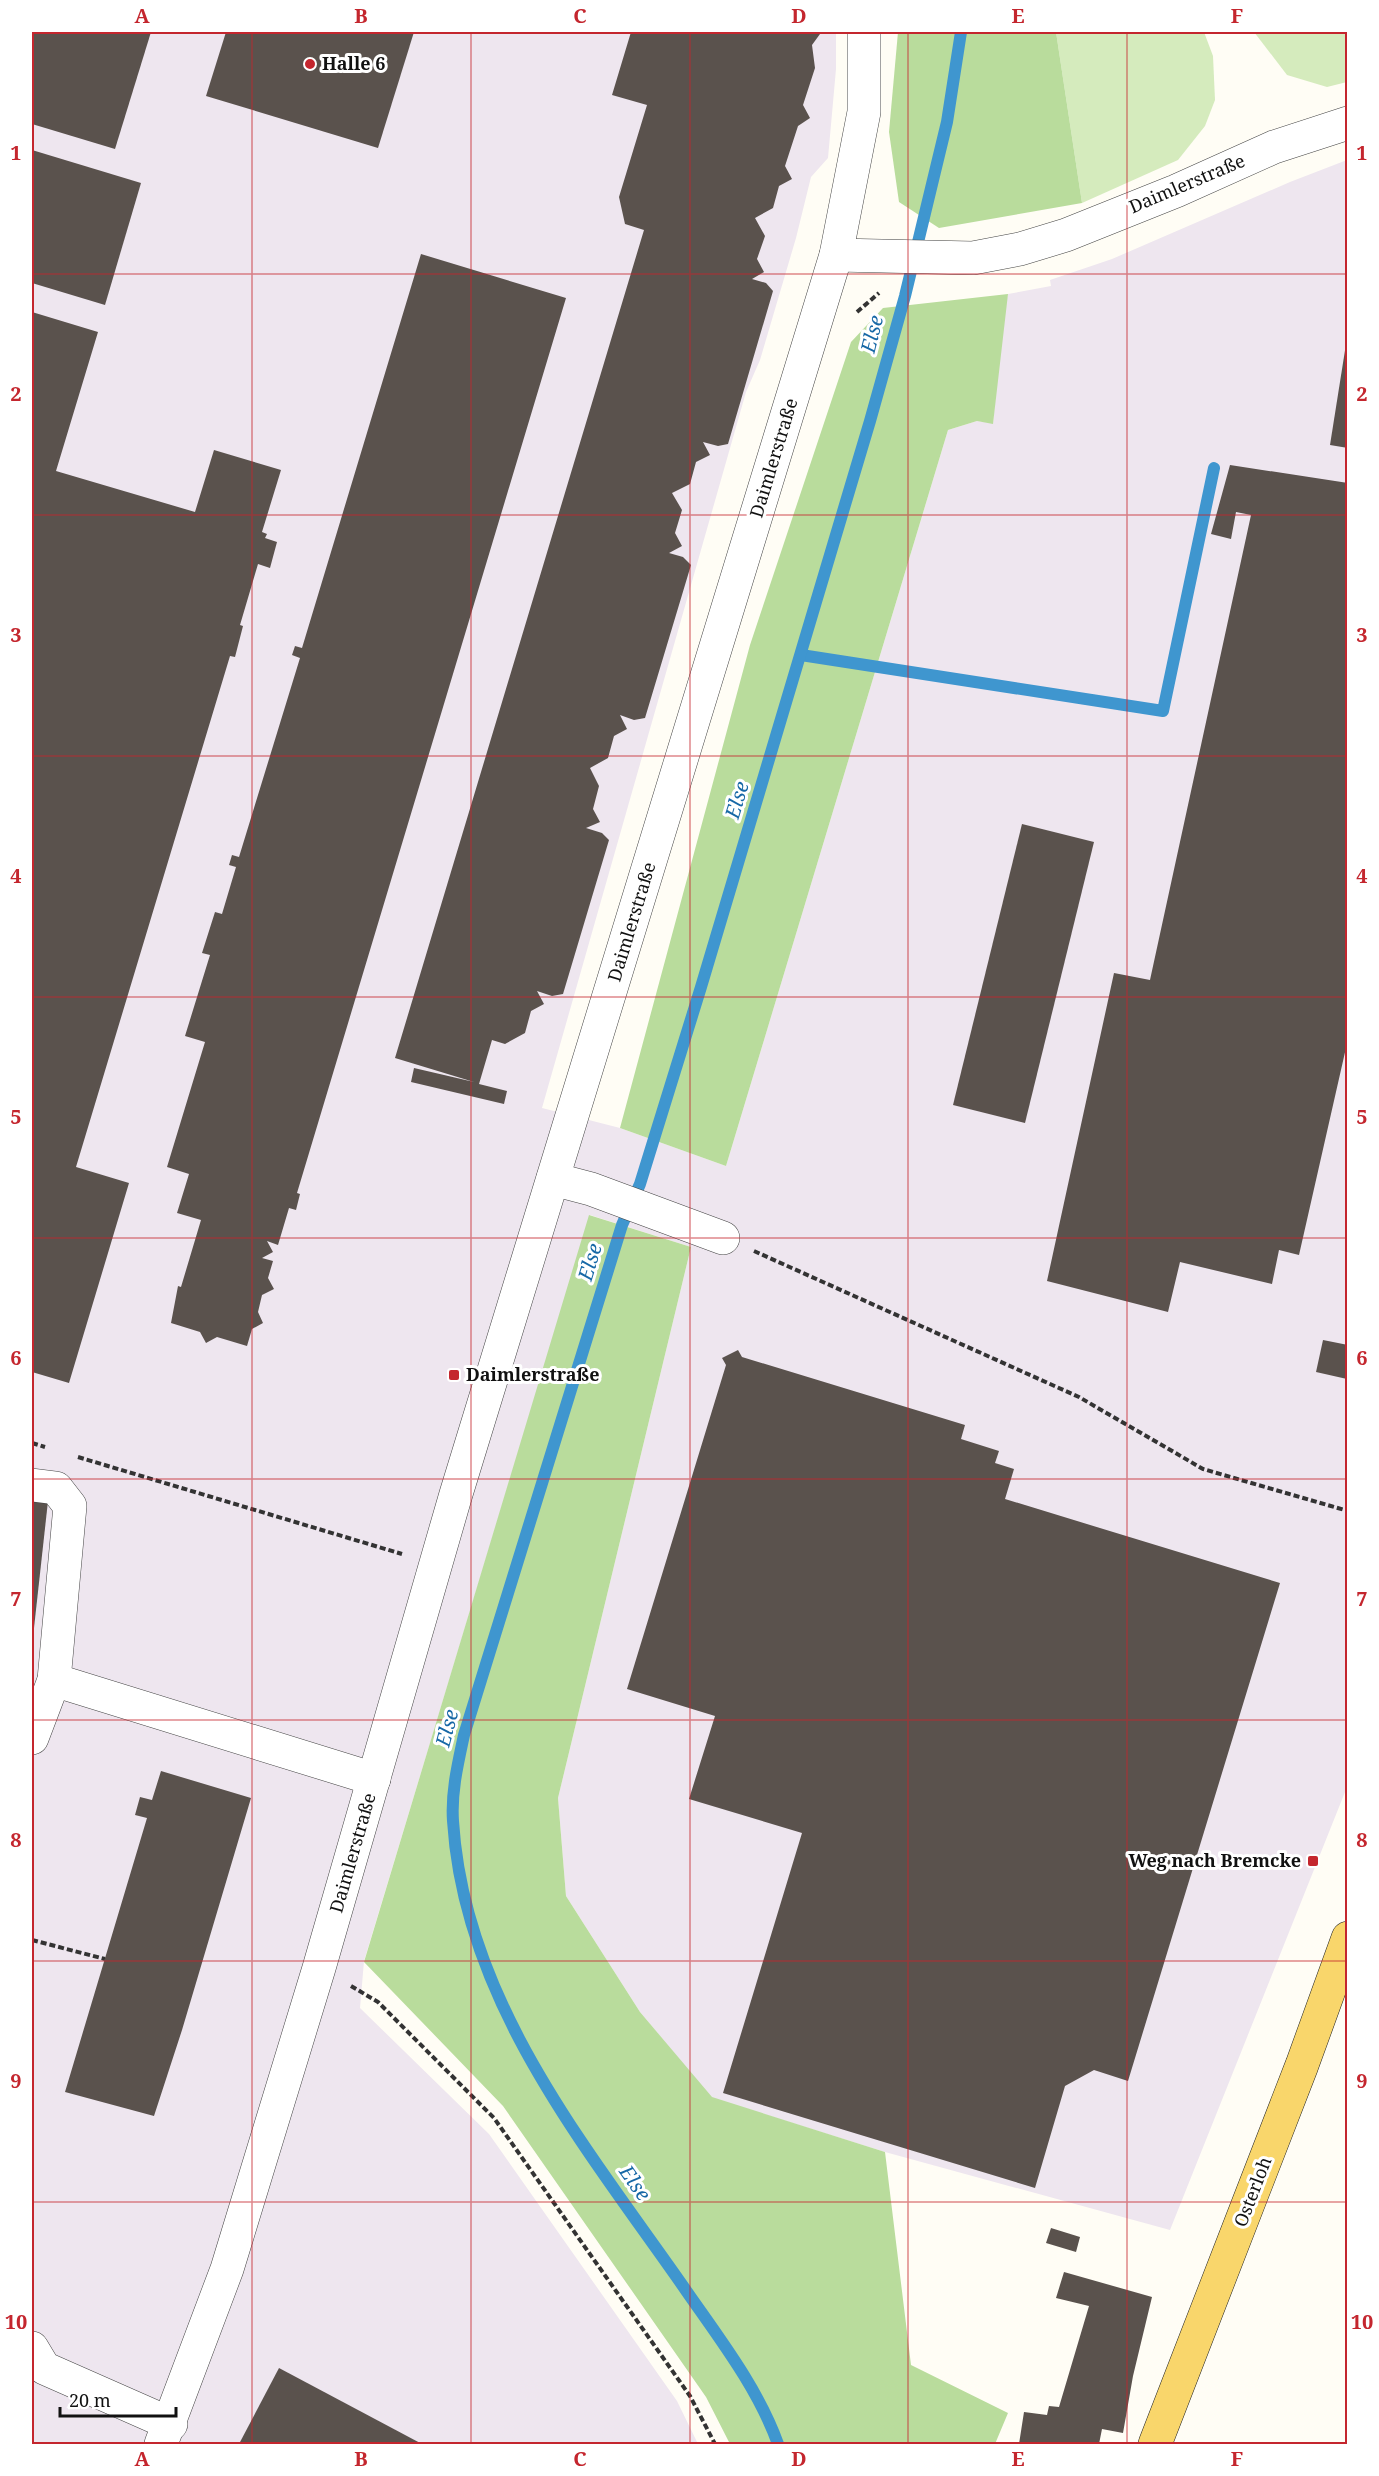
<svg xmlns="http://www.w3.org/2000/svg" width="1379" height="2476" viewBox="0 0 1379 2476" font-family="'Noto Serif',serif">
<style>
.industrial{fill:#eee6ef}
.green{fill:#d5ebbd}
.forest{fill:#b9dc9c}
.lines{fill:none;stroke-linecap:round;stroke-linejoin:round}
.stream{stroke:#3f96cf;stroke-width:12}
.building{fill:#5a524d}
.minor-casing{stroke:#444;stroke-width:34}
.major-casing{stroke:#222;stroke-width:34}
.path{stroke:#333;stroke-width:4;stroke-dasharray:6 3;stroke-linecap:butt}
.minor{stroke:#fff;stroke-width:33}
.major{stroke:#f9d66b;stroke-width:33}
.grid{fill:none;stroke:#c4262e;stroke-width:1.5;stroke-opacity:0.55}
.poi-dot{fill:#c4262e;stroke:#fff;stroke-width:2}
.labels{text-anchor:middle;stroke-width:6;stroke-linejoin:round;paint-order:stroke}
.poi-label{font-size:18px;font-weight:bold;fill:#111;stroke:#fff;text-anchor:start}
.street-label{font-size:18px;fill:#111;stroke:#fff}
.water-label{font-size:20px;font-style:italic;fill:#1768a6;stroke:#fff}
.neatline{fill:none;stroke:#c4262e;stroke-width:2}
.grid-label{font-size:20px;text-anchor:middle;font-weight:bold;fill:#c4262e}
</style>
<rect width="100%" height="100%" fill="#fffdf5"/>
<path class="industrial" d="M32,32H836V69L828,158L811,177L796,238L760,360L746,392L542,1108L620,1128L726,1166L948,430L977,421L993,423L1003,317L1008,294L1051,286L1050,280L1112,259L1290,182L1347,160V1787L1170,2230L885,2152L712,2098L640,2012L566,1896L558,1798L691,1247L590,1215L364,1961L360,2008L489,2134L677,2401L698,2444H32Z"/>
<g class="green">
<path d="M1056,32H1204L1213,56L1215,100L1205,126L1178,160L1082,203Z"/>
<path d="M1254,32H1347V82L1327,87L1287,75Z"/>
</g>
<g class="forest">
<path d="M898,32H1056L1082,203L939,228L899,202L889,132Z"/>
<path d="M1008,294L993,424L977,421L948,430L726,1166L620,1128L750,645L851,342L883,308Z"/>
<path d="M589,1215L691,1247L558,1798L566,1896L640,2012L712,2097L885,2152L911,2365L1008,2413L995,2444H730L706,2397L503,2106L364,1962Z"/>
</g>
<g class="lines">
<g class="stream">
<path d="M801,655L1163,711L1214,468"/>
<path d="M778,2444C758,2388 719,2338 685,2289C586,2147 464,2001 453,1821C451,1792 458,1763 464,1735L622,1225L640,1184L701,987L870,421L905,296L947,122L961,32"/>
</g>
</g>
<g class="building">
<path d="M32,32H151L115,149L32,124Z"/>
<path d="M226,32H414L378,148L206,96Z"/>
<path d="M631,32H817L820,34L812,45L815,68L803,105L810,118L798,126L785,166L792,179L779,186L773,208L755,218L765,236L757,259L764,272L752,279L766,283L773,291L728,444L718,446L703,442L710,455L696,462L690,484L672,493L682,510L675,533L682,546L669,553L683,557L691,565L645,718L634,720L620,715L627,729L614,736L608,758L590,768L599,786L593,809L600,822L586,828L602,833L609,840L563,994L552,996L537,991L544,1004L531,1011L525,1033L505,1044L492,1040L479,1084L507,1091L504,1104L411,1082L414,1068L474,1082L395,1058L644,230L625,224L619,197L647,105L612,95Z"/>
<path d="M32,150L141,183L105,305L32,283Z"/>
<path d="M421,254L566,298L297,1193L300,1194L296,1210L289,1208L278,1245L267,1241L273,1252L262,1258L273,1261L268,1278L274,1289L262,1295L258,1312L263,1323L252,1329L247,1346L217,1337L206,1343L200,1332L171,1323L178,1286L181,1287L201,1220L177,1213L189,1174L167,1167L205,1042L185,1036L210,955L202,953L215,912L222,914L236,867L229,865L232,855L239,857L300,658L292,655L295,646L302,648Z"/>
<path d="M32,312L98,332L56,471L195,512L214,450L281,470L262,532L267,534L265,538L277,542L270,568L258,564L240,625L243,626L235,657L230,656L76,1167L129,1183L69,1383L32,1372Z"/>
<path d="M1346,344H1348V448L1330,445Z"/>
<path d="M1230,465L1348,483V962L1345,971L1348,972V1039L1299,1255L1279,1250L1272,1284L1180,1262L1168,1312L1047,1281L1114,973L1150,980L1251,515L1236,512L1231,539L1211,534Z"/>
<path d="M1022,824L1094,842L1025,1123L953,1105Z"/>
<path d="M1323,1340L1348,1345L1347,1379L1316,1372Z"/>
<path d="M738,1350L742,1357L965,1425L961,1439L999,1451L995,1463L1014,1469L1005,1499L1280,1583L1128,2081L1094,2070L1065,2086L1035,2188L723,2093L802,1833L689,1799L715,1716L627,1689L726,1365L722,1358Z"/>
<path d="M32,1499L48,1501L34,1628H32Z"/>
<path d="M161,1771L251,1798L182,2030L154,2116L65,2092L147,1818L135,1815L140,1797L152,1800Z"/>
<path d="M1051,2228L1080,2237L1076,2252L1046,2243Z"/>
<path d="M1064,2272L1152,2297L1133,2376L1123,2433L1102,2429L1099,2444H1019L1024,2412L1047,2415L1049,2406L1059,2407L1089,2306L1056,2298Z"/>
<path d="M279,2368L422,2444H239Z"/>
</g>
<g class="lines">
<defs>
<g id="minor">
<path d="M836,255L973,258L1020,249L1066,235L1176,191L1274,147L1348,123"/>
<path d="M553,1179L591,1189L723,1238"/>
<path d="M32,1485L56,1488L70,1506L54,1680L32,1738"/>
<path d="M54,1680L374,1779"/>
<path d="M32,2348L44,2368L171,2424"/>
<path d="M161,2444L227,2269L319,1968L456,1494L836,255L864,112V32"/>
</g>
<path id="major" d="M1155,2444L1302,2065L1348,1938"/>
</defs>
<use href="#minor" class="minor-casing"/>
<use href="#major" class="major-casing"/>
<g class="path">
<path d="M857,312L879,293"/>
<path d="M754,1251L1079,1397L1203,1469L1348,1511"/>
<path d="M32,1443L45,1447"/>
<path d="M78,1457L402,1554"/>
<path d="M32,1940L105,1959"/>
<path d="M351,1986L378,2002L494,2118L690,2396L715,2444"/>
</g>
<use href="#minor" class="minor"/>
<use href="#major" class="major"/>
</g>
<path class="grid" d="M252,32V2444M471,32V2444M690,32V2444M908,32V2444M1127,32V2444M32,274H1348M32,515H1348M32,756H1348M32,997H1348M32,1238H1348M32,1479H1348M32,1720H1348M32,1961H1348M32,2202H1348"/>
<g class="poi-dot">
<circle cx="310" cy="64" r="6"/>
<rect x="448" y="1369" width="12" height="12" rx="3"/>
<rect x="1307" y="1855" width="12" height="12" rx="3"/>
</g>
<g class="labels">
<g class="poi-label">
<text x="322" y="70">Halle 6</text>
<text x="466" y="1381">Daimlerstraße</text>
<text x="1301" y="1867" text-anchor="end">Weg nach Bremcke</text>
</g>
<g class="street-label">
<text transform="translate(1187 184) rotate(-23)" y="6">Daimlerstraße</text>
<text transform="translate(774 458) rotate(-73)" y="6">Daimlerstraße</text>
<text transform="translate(632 922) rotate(-73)" y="6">Daimlerstraße</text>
<text transform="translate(353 1853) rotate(-74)" y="6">Daimlerstraße</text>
<text transform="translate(1253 2192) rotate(-69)" y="6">Osterloh</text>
</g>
<g class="water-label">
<text transform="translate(872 334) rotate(-76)" y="7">Else</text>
<text transform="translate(737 800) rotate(-73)" y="7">Else</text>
<text transform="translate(590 1262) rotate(-73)" y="7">Else</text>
<text transform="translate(447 1728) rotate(-75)" y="7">Else</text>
<text transform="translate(635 2183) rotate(55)" y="7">Else</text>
</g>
</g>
<rect width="1379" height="2476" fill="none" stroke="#ffffff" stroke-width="66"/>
<path d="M60 2407v9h116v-9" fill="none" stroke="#111111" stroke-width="3"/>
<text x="69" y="2407" font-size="18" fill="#111111" stroke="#ffffff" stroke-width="4.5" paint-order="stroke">20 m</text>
<rect x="33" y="33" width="1313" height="2410" class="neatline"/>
<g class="grid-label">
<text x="142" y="23">A</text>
<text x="361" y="23">B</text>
<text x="580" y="23">C</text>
<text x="799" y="23">D</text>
<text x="1018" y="23">E</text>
<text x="1237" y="23">F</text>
<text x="16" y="160">1</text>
<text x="1362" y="160">1</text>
<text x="16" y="401">2</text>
<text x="1362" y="401">2</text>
<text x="16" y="642">3</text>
<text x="1362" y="642">3</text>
<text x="16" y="883">4</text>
<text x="1362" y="883">4</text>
<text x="16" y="1124">5</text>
<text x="1362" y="1124">5</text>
<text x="16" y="1365">6</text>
<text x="1362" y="1365">6</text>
<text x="16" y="1606">7</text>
<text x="1362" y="1606">7</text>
<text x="16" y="1847">8</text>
<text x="1362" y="1847">8</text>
<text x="16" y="2088">9</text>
<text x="1362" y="2088">9</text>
<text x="16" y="2329">10</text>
<text x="1362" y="2329">10</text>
<text x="142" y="2466">A</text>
<text x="361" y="2466">B</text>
<text x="580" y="2466">C</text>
<text x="799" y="2466">D</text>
<text x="1018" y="2466">E</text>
<text x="1237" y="2466">F</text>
</g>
</svg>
